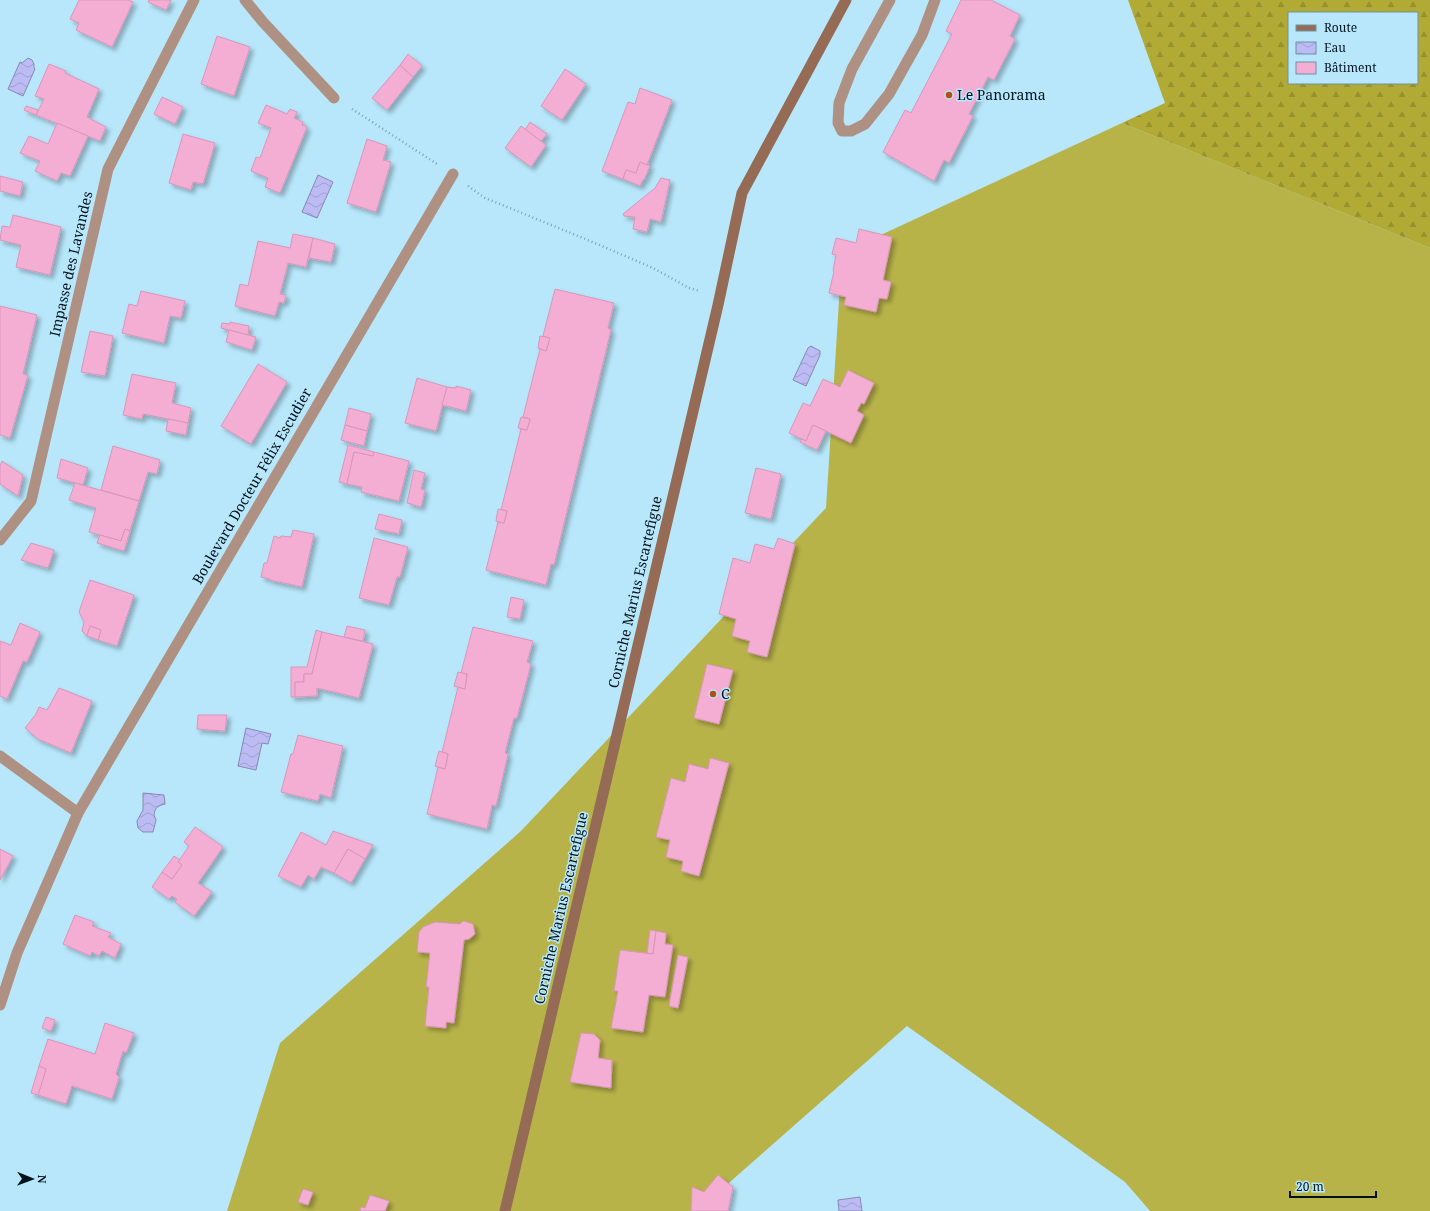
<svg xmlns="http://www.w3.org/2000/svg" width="1430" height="1211" viewBox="0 0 1430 1211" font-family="'Noto Serif',serif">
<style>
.grass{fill:#b8b349}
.forest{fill:url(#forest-firs);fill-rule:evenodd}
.water{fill:url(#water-waves);stroke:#8489b3}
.building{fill:#f4aed3;stroke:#d996b9;filter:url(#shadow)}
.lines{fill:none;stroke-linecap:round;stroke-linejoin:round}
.path{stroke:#7ca1b2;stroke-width:2.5;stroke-dasharray:1 3;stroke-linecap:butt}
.service{stroke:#af9183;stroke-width:11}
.minor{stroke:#af9183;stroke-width:11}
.secondary{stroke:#966b56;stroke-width:11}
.poi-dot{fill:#b35114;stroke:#b8e7fb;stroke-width:1.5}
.labels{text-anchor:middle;stroke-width:3;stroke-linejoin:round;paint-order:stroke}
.poi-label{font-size:14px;fill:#00131c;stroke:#b8e7fb;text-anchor:start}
.street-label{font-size:14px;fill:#00131c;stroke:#b8e7fb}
</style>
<defs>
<pattern id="forest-firs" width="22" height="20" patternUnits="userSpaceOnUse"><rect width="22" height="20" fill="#b1ab36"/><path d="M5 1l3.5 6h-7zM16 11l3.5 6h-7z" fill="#96922f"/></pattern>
<pattern id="water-waves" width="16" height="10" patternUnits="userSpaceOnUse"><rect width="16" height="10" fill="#bdbbf4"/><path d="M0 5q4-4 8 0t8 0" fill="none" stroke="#a1a0d1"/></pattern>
<filter id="shadow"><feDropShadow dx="3.5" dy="3.5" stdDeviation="2" flood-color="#0004"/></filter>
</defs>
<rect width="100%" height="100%" fill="#b8e7fb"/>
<path class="grass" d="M1122,123L1430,248V1211H1150L1125,1182L907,1026L697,1211H227L280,1043L521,831L826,508L842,253Z"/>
<path class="forest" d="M1128,0H1430V248L1122,123L1165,103ZM1289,13H1417V83H1289Z"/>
<g class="water">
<path d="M28,58L32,60L34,64V68L35,69L23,96L8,89L20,62L22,63Z"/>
<path d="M318,175L333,182L317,218L302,212Z"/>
<path d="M811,346L820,351V355L806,386L793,380L808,348Z"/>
<path d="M246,728L271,734L268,744L262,743L256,770L238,766Z"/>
<path d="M143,793L164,795L165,804C158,806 155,807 154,815L156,820L153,832H143L138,828L137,821L143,810Z"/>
<path d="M860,1197L862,1211H839L838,1200Z"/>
</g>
<g class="building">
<path d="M79,0H128L133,2L112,47L76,30L79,23L70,19Z"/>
<path d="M149,0H171L166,10L148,2Z"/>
<path d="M961,0H991L1020,15L1010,36L1015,39L994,80L988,77L969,114L973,116L949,163L944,160L934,181L883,152L905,110L911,113L952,34L946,31Z"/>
<path d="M217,36L250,47L234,96L201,84Z"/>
<path d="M408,54L422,66L413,77L400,65Z"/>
<path d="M49,64L66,71L65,73L99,89L87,117L106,127L100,141L36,115L44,99L35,96Z"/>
<path d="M400,65L413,77L387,110L372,98Z"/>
<path d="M565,69L586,84L562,120L541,106Z"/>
<path d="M640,88L672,100L647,165L640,162L636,173L626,170L623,179L602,171L628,102L635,104Z"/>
<path d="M162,97L183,107L175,124L154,114Z"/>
<path d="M266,105L287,114L290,109L297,112L294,118L303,122L302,125L307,127L280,193L265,187L268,178L251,171L256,157L260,158L271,128L258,123Z"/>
<path d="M26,106L38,110L36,115L24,110Z"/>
<path d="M530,122L547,134L541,141L525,130Z"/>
<path d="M57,123L88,136L70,176L61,173L57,181L35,171L40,161L20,153L29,136L48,144Z"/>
<path d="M521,126L546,145L531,167L505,148Z"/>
<path d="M183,134L215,143L203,184L193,182L191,190L169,183Z"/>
<path d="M367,139L387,146L383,160L391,162L376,212L347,203Z"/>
<path d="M640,162L650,166L644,180H643L640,186L623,179L626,170L636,173Z"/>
<path d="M0,176L23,182L20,196L0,191Z"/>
<path d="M661,178L670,180L661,222L650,219L647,232L633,229L635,217L624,216L623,214L655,188Z"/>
<path d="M13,215L61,227L50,275L16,267L21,245L0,240L2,226L10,227Z"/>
<path d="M859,229L892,237L883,280L891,282L887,299L879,298L876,312L844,305L846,297L829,293L834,271H833L836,255L832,254L836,238L856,243Z"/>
<path d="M293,234L313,238L306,267L288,263L280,294L286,295L284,303L279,302L275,316L235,306L240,284L248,286L258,241L290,248Z"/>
<path d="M313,238L335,244L331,262L309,258Z"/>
<path d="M555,289L614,303L608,328L611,330L554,565L551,564L546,585L486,570L498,522L504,523L507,511L501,510L521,429L527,430L530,419L523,417L540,349L546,351L550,338L543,336Z"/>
<path d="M141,291L185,301L181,318L170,316L164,343L122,333L129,304L137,306Z"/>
<path d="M0,306L37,315L23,374L28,375L10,438L0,435Z"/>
<path d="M230,322L249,326L248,335L221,328L222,323L230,324Z"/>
<path d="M229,330L256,337L252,350L226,342Z"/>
<path d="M90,331L113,336L105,376L81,372Z"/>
<path d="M540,336L550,338L546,351L538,348Z"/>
<path d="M258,364L287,382L251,444L221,426Z"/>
<path d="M848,370L874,383L864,404L861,403L857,411L864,415L851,443L813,425L806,441L789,433L803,403L810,406L823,379L840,387Z"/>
<path d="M132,374L176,383L172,403L191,408L188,423L143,414L142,419L123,415Z"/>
<path d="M417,378L447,387L436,431L405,423Z"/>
<path d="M456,386L471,390L466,411L442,405L447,387L456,388Z"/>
<path d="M349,408L371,414L367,431L345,425Z"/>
<path d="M521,417L530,419L527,430L518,428Z"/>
<path d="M168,419L188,423L186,435L166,431Z"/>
<path d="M345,425L367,431L364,446L341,440Z"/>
<path d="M813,425L826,431L817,450L800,442L802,439L806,441Z"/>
<path d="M348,445L374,452L373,456L354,452L347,484L339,482Z"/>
<path d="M113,446L160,460L157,474L148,472L139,501L101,490Z"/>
<path d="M354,452L373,456L374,452L409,461L399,501L361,492L362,487L347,484Z"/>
<path d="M61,459L88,468L83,485L57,478Z"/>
<path d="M2,461L23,475L18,496L0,484V466Z"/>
<path d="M756,468L781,474L771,519L745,513Z"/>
<path d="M414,470L425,473L421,489L425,490L421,507L407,503Z"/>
<path d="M75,483L139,501L130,531L125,529L121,541L89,532L96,508L69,500Z"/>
<path d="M498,509L507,511L504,523L496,521Z"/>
<path d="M379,514L402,520L399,534L375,529Z"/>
<path d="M125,529L130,531L124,551L97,543L100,535L121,541Z"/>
<path d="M293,530L314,534L302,587L270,580V579L261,577L264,563H267L274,536L280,538L281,536L291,537Z"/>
<path d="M374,538L408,547L400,577H397L389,605L359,598Z"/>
<path d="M778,538L795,544L767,657L747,652L750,641L732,636L736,619L719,614L733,558L750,563L755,544L774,549Z"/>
<path d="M31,543L54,550L48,568L21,560Z"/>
<path d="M90,580L134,595L117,646L98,640L101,630L90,626L87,636L82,631L84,622L79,612Z"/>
<path d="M511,597L524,600L520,619L507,617Z"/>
<path d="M20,623L40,632L27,662L23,661L7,699L0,696V641L11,645Z"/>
<path d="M90,626L101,630L98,640L87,636Z"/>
<path d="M347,626L365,630L363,641L344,637Z"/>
<path d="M473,627L533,641L527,662L531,664L517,718H514L505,753L508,754L496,806L492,805L487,829L427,814L438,767L445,769L448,754L442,752L458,687L465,689L467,674L461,673Z"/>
<path d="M316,630L322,632L312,674H304V682H295V697H291V667H307Z"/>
<path d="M322,632L373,644L359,698L317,688V696L295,697V682H304V674H312Z"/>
<path d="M707,664L733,670L719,724L694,718Z"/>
<path d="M458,672L467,674L465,689L454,686Z"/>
<path d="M59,688L92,701L71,753L38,739L25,728L36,714L39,707L47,710Z"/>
<path d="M198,715H227L225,731L197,729Z"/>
<path d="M298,735L343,746L331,798L320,794L318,801L281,792L291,754H293Z"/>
<path d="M439,751L448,754L445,769L435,766Z"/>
<path d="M710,758L729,763L699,876L681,871L683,861L666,857L670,840L656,837L671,778L685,782L689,764L708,769Z"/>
<path d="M195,827L223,847L198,883L212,892L194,916L175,902L177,899L172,896L169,899L152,887L162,872L172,879L182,865L178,862L189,846L184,842Z"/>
<path d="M333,831L373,845L365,859L348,849L334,873L321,867L314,879L308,875L301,887L278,876L301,832L326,845Z"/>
<path d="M0,849L13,856L0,880Z"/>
<path d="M348,849L365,859L351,883L334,873Z"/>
<path d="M174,856L180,860L178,862L182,865L172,879L162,872Z"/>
<path d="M75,915L94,922L92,926L111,933L108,937L121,944L115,958L102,951L99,956L92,952L90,956L63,944Z"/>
<path d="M463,921L467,922L473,924L475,934L469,939L464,940L454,1023L446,1022V1028L425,1026L429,987H426L430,953L417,952L419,932L423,927L435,922L460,924Z"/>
<path d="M650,930L656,931L653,954L647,953Z"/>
<path d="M656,931L666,933L665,944L673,945L665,997L649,995L643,1032L611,1028L618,991H614L620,950L653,954Z"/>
<path d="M678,955L688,957L678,1008L669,1006Z"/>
<path d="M46,1017L55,1020L51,1031L42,1028Z"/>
<path d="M105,1023L134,1033L126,1053L123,1051L116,1074L119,1077L112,1099L72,1086L66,1104L38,1095L46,1069L39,1066L48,1039L95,1054Z"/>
<path d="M581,1033L594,1034L600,1040L598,1058L612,1060L611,1088L570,1082Z"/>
<path d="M39,1066L46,1069L38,1095L31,1093Z"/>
<path d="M718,1175L733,1187L728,1211H691L692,1187L704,1192Z"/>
<path d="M303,1189L313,1192L308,1205L298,1202Z"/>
<path d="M370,1195L389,1201L385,1211H360L361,1207L365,1208Z"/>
</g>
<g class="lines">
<g class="path">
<path d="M352,109L437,164"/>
<path d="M468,186L485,198L583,238L653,268L689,288L700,291"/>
</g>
<path class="service" d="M890,0L852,69L839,103L838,123L842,131H851L865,124L889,94L922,35L935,0"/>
<g class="minor">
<path d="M245,0L263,22L334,98"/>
<path d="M0,540L31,501L108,169L194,0"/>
<path d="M0,756L78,813"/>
<path d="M0,1005L17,953L78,813L453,174"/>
</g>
<path class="secondary" d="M505,1211L718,305L742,193L846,0"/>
</g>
<g class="poi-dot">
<circle cx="949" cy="95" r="4"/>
<circle cx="713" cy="694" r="4"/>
</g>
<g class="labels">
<g class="poi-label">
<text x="957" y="100">Le Panorama</text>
<text x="721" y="699">C</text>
</g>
<g class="street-label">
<text transform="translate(71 264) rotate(-77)" y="5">Impasse des Lavandes</text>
<text transform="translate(252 486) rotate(-60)" y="5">Boulevard Docteur Félix Escudier</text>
<text transform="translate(635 592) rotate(-77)" y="5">Corniche Marius Escartefigue</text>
<text transform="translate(561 908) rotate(-77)" y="5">Corniche Marius Escartefigue</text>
</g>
</g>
<rect x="1288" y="12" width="130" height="72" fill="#b8e7fb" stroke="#6e92a2"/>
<rect x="1296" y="25" width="20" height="6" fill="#966b56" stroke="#6e92a2"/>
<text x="1324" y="32" font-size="12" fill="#00131c">Route</text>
<rect x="1296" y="42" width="20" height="12" fill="url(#water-waves)" stroke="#6e92a2"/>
<text x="1324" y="52" font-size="12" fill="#00131c">Eau</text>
<rect x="1296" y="62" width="20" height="12" fill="#f4aed3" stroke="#6e92a2"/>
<text x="1324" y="72" font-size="12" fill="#00131c">Bâtiment</text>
<g transform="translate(32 1179) rotate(91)" stroke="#b8e7fb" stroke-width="3" paint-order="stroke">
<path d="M0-3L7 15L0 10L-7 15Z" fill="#00131c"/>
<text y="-6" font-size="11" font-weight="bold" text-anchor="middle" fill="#00131c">N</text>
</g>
<path d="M1290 1191v6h86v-6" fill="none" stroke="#00131c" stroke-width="2"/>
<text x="1296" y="1191" font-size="12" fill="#00131c" stroke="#b8e7fb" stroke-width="3" paint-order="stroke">20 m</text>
</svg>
